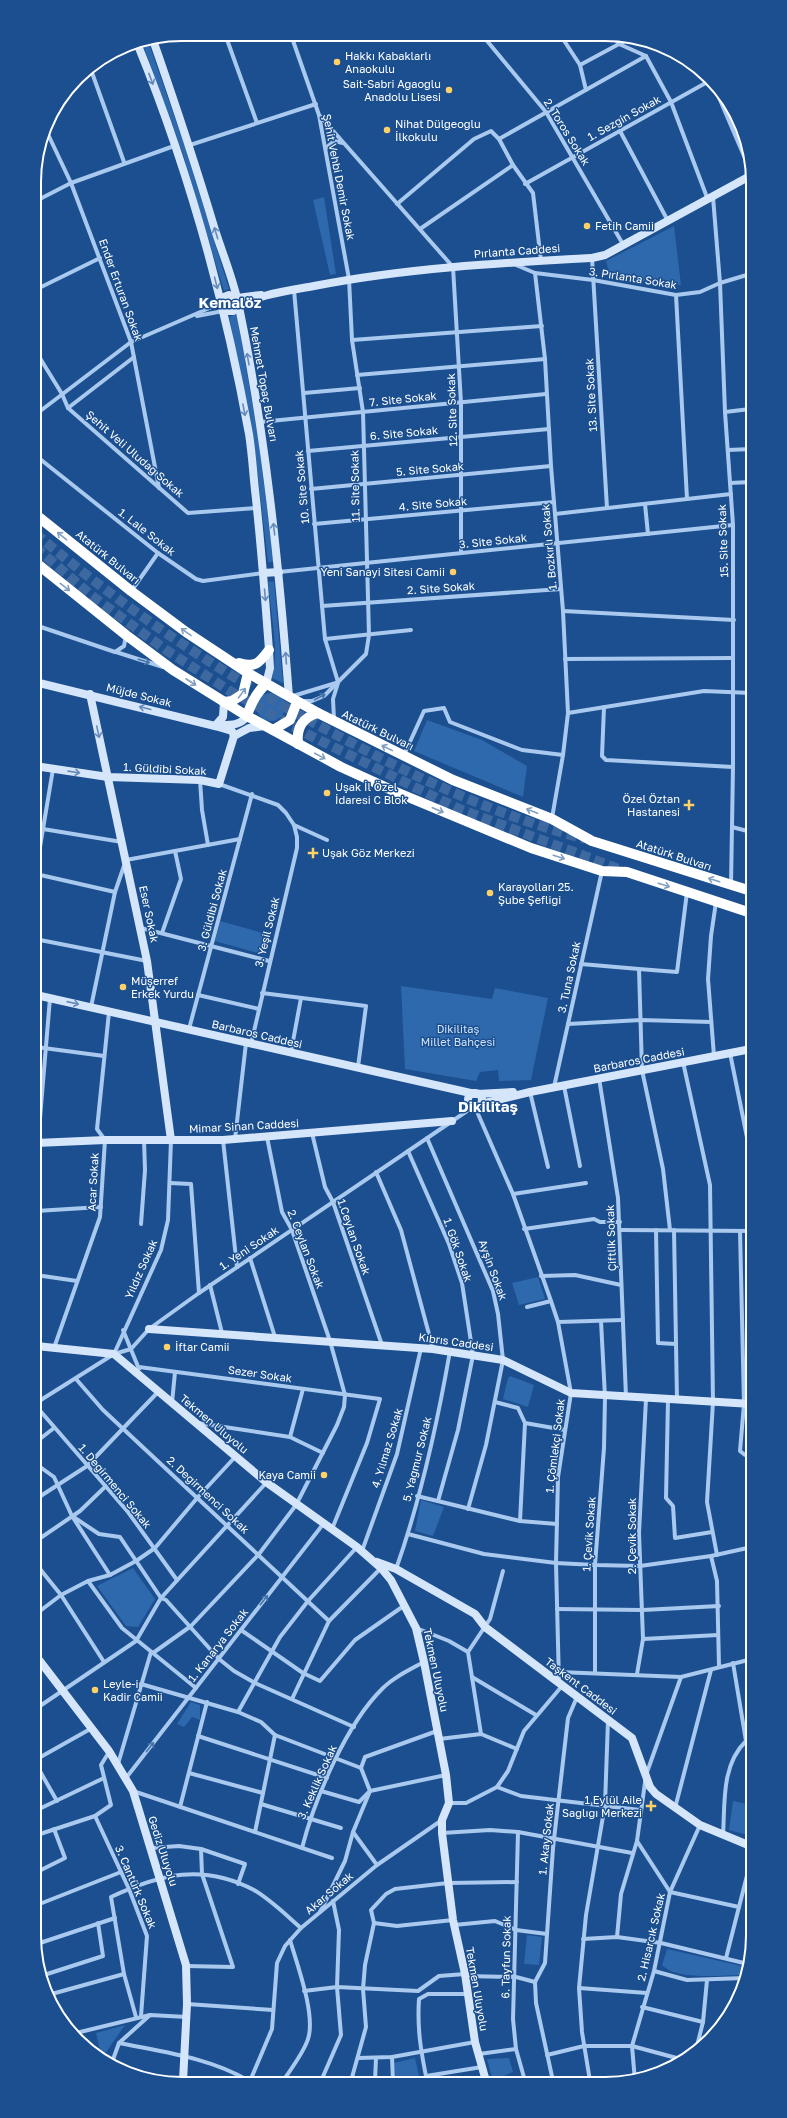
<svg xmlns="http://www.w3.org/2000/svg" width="787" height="2118" viewBox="0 0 787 2118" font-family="'Golos Text',sans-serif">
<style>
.green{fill:#2e69ad}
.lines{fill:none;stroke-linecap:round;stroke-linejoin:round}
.highway-tunnel{stroke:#3d69a0;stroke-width:10;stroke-dasharray:10 5;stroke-linecap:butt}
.street{stroke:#a9c9ee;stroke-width:4}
.secondary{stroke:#d6e6fa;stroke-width:8}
.highway{stroke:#fff;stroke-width:10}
.oneway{stroke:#668bba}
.oneway2{stroke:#829ec1}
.oneway3{stroke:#4674ac}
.poi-dot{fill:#ffd166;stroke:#1b4f8f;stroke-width:1.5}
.labels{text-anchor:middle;stroke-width:3;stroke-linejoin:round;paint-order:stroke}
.poi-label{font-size:11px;fill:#fff;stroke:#1b4f8f;text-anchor:start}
.street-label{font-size:11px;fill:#fff;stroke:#1b4f8f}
.park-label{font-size:11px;fill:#cfe3fa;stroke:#1b4f8f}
.district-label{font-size:15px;font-weight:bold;fill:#fff;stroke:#1b4f8f}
.rim{fill:none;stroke:#fff;stroke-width:2}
</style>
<rect width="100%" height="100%" fill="#1b4f8f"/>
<g class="green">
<path d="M148,41L186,150L229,289L224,291L182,151L142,42Z"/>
<path d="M324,197L336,274L330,275L313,200Z"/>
<path d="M674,226L681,285L611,278L606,261Z"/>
<path d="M237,314L258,437L274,562H268L253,434L229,317Z"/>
<path d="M274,581L283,683L272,678C280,655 270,608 268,582Z"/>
<circle cx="271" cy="707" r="14"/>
<path d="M427,720L482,740L527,766L523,797L414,751Z"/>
<path d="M220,921L270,935L265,955L215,941Z"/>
<path d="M401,986L492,999L495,988L548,998L531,1080L499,1081L498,1070L480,1072L476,1081L405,1069Z"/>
<path d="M538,1277L545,1299L519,1305L512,1283Z"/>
<path d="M510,1376L534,1385L528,1407L503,1399L508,1378Z"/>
<path d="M421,1500L444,1507L433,1536L415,1531Z"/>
<path d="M133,1568L155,1599L138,1627L126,1626L97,1586Z"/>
<path d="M191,1702L200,1705V1720L192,1717L184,1727L177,1724Z"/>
<path d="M733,1801L752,1805V1836L729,1830Z"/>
<path d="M527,1935L542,1937L539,1965L524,1964Z"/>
<path d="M667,1949L746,1967L744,1975C723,1975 677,1981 662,1965Z"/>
<path d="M125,2025L102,2058L96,2033Z"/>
<path d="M415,2058L420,2081H396L394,2063Z"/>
<path d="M509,2058L513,2072L493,2081L487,2059Z"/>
</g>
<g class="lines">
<g class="highway-tunnel">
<path d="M35,533C131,615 237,684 350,742C425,782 502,817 585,839"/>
<path d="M35,547L92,596L166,650L230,691L307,734L457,808L624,871"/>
</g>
<g class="street">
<path d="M225,34L257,123"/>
<path d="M291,35L319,115L349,279L352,340L363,412L369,635L366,654L324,696L312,701H303"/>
<path d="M483,36L546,112L624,246"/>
<path d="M561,36L580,65L586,90"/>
<path d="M614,37L619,44L646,56L671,102L708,200"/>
<path d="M580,65L632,37"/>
<path d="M90,67L124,162"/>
<path d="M712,81L750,170"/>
<path d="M320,116L453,267L461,403V553"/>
<path d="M46,130L71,183L131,342L159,488"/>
<path d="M620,131L668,221"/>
<path d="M499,139L646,56"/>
<path d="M190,145L316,104"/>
<path d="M326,148L334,141L343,143"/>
<path d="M525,184L711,80"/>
<path d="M713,197L720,283L725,412L733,525V767L731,885"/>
<path d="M34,202L71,183L174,146"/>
<path d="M397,204L474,139L491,131L499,139L513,165L533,193L541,261"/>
<path d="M420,229L513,165"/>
<path d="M592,258L607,508"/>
<path d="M516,265L535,273L593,280L676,295L700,292L720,283L750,274"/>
<path d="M535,273L545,359L551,466L563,611L568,713L563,755L552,818"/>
<path d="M35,290L100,258"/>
<path d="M294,290L325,639L338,682"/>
<path d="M676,295L687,499"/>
<path d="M197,316L223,311"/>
<path d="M352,340L542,326"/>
<path d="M35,350L62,394L68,408L188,513L257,508"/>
<path d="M357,375L545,359"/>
<path d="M304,393L360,388"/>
<path d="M68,408L134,357"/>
<path d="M725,412L750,409"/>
<path d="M35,415L131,342L221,303"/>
<path d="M260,422L546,394"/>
<path d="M728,450L751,449"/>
<path d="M308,451L549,429"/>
<path d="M35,455L158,553L196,579L203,581L263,573"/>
<path d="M730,483L751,482"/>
<path d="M311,489L551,466"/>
<path d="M645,504L648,534"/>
<path d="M555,514L731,494"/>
<path d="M314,524L554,502"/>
<path d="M279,572L733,525"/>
<path d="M132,590L158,553"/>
<path d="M322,606L561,589"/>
<path d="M563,611L734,620"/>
<path d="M35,625L115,652L124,646L126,636"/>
<path d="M325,639L411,630"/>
<path d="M116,652L163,667"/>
<path d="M565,659L733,658"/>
<path d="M293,696L336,683"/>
<path d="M604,707L602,756L606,760L733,767"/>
<path d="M568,713L704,691L751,693"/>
<path d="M334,719L333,699L338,683"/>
<path d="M404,755L424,711L444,708L450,722L522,750L563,755"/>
<path d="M200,780L202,810L208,845"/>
<path d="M219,784L278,805L286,813L294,825L327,840"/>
<path d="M732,827L751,832"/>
<path d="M43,829L122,842"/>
<path d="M36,874L115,892"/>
<path d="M35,877L53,769"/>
<path d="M141,928L269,961"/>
<path d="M162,933L181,879L175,851"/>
<path d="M35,939L147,961"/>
<path d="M581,964L639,969L642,1070L663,1169L670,1230"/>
<path d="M639,969L677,972L687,892"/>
<path d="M262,993L366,1006L358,1067"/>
<path d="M198,995L259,1009"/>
<path d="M91,1007L115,892L126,860L240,839"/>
<path d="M568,1024L641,1020L711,1022"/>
<path d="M189,1029L252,794"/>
<path d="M251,1044L297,848V837L294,825"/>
<path d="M36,1047L104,1056"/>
<path d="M291,1052L301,998"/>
<path d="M730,1053L752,1162"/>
<path d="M714,1056L708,979L711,936L716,902"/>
<path d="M683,1062L710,1185L713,1402L707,1502L717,1555"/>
<path d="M599,1078L618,1198L626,1397"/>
<path d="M564,1086L580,1166"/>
<path d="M554,1087L602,871"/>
<path d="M530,1092L548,1167"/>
<path d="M475,1107L513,1194L551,1301L558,1322L571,1393L558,1477L556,1563L559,1683"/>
<path d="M312,1133L325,1187L333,1202L382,1345"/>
<path d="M427,1138L493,1291L498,1314L503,1360L486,1445L468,1509"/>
<path d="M235,1139L246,1043"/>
<path d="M223,1140L237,1267"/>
<path d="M38,1142L50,998"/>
<path d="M408,1151L449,1244L462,1283L473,1355L458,1430L438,1501"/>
<path d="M376,1172L401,1230L433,1349"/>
<path d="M170,1183L191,1184L199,1293"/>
<path d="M513,1194L586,1183"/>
<path d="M36,1211L101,1207"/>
<path d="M141,1224L145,1170L144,1140"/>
<path d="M524,1229L594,1219L600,1222H620"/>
<path d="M621,1230L752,1231"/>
<path d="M656,1230L658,1343L676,1344"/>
<path d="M674,1230L677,1400"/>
<path d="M740,1231L744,1404L740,1451L745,1455H752"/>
<path d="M250,1258L275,1337"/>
<path d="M36,1275L77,1281"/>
<path d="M541,1276L575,1275L621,1285"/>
<path d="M210,1285L222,1333"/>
<path d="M527,1307L551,1301"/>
<path d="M558,1322L623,1320"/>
<path d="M123,1330L139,1369"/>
<path d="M54,1348L100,1217L105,1140L97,1129L109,1012"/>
<path d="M114,1354L161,1250L168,1220L171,1140"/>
<path d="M139,1367L380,1399L367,1443L332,1529"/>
<path d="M76,1379L103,1410L329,1621"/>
<path d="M668,1400L666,1498L673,1506L675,1538L712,1532"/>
<path d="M495,1402L518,1408L525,1423"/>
<path d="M36,1403L114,1354L131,1349L149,1329L199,1293L473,1107"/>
<path d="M172,1403L175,1372"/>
<path d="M36,1406L128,1512L177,1580"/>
<path d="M198,1423L290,1437L323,1453"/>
<path d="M290,1437L303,1389"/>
<path d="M36,1442L54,1428"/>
<path d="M36,1464L54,1477L72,1516L110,1575"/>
<path d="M417,1496L520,1521L557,1524"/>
<path d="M36,1499L87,1466L158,1392"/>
<path d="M72,1516L99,1534L120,1537L161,1598L166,1600L219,1659L234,1671L255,1683L354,1727"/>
<path d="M520,1521L525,1423L565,1430"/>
<path d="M408,1534L484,1554L556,1563L595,1565L640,1566L711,1556L752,1547"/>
<path d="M36,1541L80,1511L106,1486"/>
<path d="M362,1551L397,1454L421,1348"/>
<path d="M711,1556L717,1581L719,1666"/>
<path d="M36,1564L61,1595L104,1662"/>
<path d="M396,1569C421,1499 437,1425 450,1351"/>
<path d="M88,1581L122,1628L196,1688"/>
<path d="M557,1609L643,1610L719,1606"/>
<path d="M36,1614L61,1595L88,1581L110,1575L136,1561L155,1548L198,1497L236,1456"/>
<path d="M416,1628L449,1641L468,1652"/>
<path d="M241,1630L303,1673L320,1681L355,1640L405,1605"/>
<path d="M643,1639L718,1635"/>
<path d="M153,1653L191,1626L259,1554L296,1505L337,1425L344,1407L345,1395L330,1341L292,1230L282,1212L267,1137"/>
<path d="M559,1672L681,1677L752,1659"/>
<path d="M595,1673V1565L604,1448L605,1397L601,1321"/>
<path d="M637,1674L643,1639L639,1533L646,1399"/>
<path d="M472,1677L536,1715"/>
<path d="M141,1684L238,1712L261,1722L275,1735L361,1768L370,1791L353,1832L345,1861L320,1912"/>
<path d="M292,1699L329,1621L381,1568"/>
<path d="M37,1708L136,1641L161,1598L266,1483"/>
<path d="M238,1712L280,1637L308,1601L357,1547"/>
<path d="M481,1734L468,1652L490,1619L503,1571"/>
<path d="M198,1736L327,1778"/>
<path d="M439,1739L481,1734L517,1749"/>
<path d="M746,1741L752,1740"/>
<path d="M37,1759L92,1728"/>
<path d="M118,1764L151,1652"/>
<path d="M37,1766L57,1801"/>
<path d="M361,1768L365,1757L437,1731"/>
<path d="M189,1773L263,1793"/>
<path d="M126,1778L324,1523"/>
<path d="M497,1787L508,1771L524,1731L562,1686"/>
<path d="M133,1791L332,1858"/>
<path d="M321,1791L359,1802L370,1791L446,1775"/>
<path d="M449,1803H466L497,1787L521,1796L640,1810"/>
<path d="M261,1804L341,1828"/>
<path d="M180,1807L207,1702"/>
<path d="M675,1808L711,1670"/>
<path d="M37,1810L104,1778"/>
<path d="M95,1816L129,1889L147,1936L141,2016"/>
<path d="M255,1832L275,1735"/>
<path d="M353,1832L377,1865"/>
<path d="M518,1832L513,2019L516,2049L525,2081"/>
<path d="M442,1833L490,1830L518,1832L632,1853"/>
<path d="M37,1835L95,1816L111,1805L101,1765L109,1752"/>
<path d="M723,1836C725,1804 721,1765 746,1741L733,1663"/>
<path d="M637,1841L670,1892L739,1907"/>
<path d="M151,1848L179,1846L201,1849L245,1864L238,1884"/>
<path d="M302,1848C315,1798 346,1724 383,1688C394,1677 409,1670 424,1662"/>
<path d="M37,1872L65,1858L54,1829"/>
<path d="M37,1905L121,1872"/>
<path d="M374,1923L397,1926L453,1920"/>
<path d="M454,1925L495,1921L516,1930L547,1934"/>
<path d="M617,1937L621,1894L637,1841L646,1775L681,1677"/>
<path d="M583,1939L617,1937L661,1943L748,1964"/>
<path d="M37,1944L115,1918"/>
<path d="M726,1958L753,1852"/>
<path d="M186,1966L233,1967L202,1874L201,1849"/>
<path d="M654,1971L687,1980L745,1978"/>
<path d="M41,1976L103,1956L98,1923"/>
<path d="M466,1976L516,1977L535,1982"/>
<path d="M535,1982L545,1963L553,1848L568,1718L577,1697"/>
<path d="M535,1982L536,2003L553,2081"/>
<path d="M579,1988L647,1993"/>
<path d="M304,1991L337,1987L418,1991L439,1976L465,1974"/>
<path d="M48,1995L124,1974"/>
<path d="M187,2004L273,2010"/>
<path d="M642,2007L703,2022"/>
<path d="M136,2017L124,1974L111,1897C160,1874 203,1863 254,1890C271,1900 286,1915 301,1928"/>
<path d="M72,2034L150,2015L187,2017"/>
<path d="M119,2043C163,2052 211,2058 249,2081"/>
<path d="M696,2050L703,2022L707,1980"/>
<path d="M479,2054L516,2049"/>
<path d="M547,2055L584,2046H632L684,2060"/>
<path d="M392,2057L393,2081"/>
<path d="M358,2058L392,2057L475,2042"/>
<path d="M111,2065L119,2043L150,2015"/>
<path d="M426,2076L482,2067"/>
<path d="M250,2081L272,2029L277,1963L285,1946L301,1928L377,1865L442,1820"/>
<path d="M283,2081C291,2069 304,2052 308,2039C316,2015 297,1964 290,1940"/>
<path d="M321,2081L341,2035L337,1987L339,1930L333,1901"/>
<path d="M351,2081L366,2027L363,1989L365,1965L374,1923L371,1910L386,1894L395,1889L448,1883L517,1882"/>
<path d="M375,2081L376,2058"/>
<path d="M427,2081C421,2052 417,2029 419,1999L428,1994H468"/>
<path d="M590,2081L582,2032L579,1988L586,1915L605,1805L608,1720"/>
<path d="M635,2081L632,2046L654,1971L670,1892L700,1825"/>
</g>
<g class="secondary">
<path d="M153,40C175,103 196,166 215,230C223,255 234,281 239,307C266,436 279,566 289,697"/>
<path d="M137,43C188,168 225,302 249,434C252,453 253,472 255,490C261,543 265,597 269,650L270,668L266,684"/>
<path d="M221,303L224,297L229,295L237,298L261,295"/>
<path d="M223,311H233C255,294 287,291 314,286C405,268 499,263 592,258L605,255L750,176"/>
<path d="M263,573L279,572"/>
<path d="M35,682L215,726L232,731L234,736"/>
<path d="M90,694L147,961L171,1140"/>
<path d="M222,725C232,725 241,725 247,716"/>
<path d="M215,726L223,717L224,702"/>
<path d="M35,766L108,777L200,780L219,784L234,736L249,728L265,726"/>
<path d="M36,995L475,1094"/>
<circle cx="475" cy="1100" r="7"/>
<path d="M477,1094L513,1092"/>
<path d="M481,1104L530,1092L751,1049"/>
<path d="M36,1143L105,1140H223L452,1121"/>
<path d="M149,1329L433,1349L503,1360L571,1393L752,1404"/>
<path d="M36,1346L114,1354L266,1482L357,1547L381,1568L391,1580L416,1628L424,1662L446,1775L449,1803L442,1820V1833L453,1920L465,1974L475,2042L486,2081"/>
<path d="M377,1562L396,1569L475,1614L485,1627L632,1738L650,1787L656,1794L700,1825L753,1847"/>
<path d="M36,1656L109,1751L133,1791L186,1965L187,2004L183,2081"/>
</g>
<g class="highway">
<path d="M35,514L131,591L186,632L248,673L318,713L453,780L552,819L592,841L751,891"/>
<path d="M35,562L126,635L173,670L247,716L341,767L396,792L531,848L602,871L627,872L751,913"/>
<path d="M239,663C256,668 259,663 269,650"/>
<path d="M224,702L232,701L243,694L248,673"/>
<path d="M247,716C251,703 256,693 266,684"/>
<path d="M273,730L290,720L297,702"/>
<path d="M298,744C296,728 303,717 318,713"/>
</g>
</g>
<defs><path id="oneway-shaft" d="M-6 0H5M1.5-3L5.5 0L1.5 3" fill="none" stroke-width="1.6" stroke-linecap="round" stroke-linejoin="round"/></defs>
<g class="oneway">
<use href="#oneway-shaft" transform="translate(151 79) rotate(69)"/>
<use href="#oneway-shaft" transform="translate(216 233) rotate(-107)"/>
<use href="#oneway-shaft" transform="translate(216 283) rotate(76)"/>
<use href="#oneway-shaft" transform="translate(248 359) rotate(-100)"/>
<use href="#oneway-shaft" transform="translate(244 410) rotate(79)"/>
<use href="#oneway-shaft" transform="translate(274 529) rotate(-97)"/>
<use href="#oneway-shaft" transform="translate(265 595) rotate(85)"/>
<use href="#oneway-shaft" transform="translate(286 658) rotate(-94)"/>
<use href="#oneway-shaft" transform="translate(145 708) rotate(-166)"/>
<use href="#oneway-shaft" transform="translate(98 732) rotate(78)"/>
<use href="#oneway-shaft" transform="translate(74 772) rotate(8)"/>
<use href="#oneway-shaft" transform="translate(73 1003) rotate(13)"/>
</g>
<g class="oneway2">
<use href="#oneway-shaft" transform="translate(62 536) rotate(-141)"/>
<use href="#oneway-shaft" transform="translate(65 587) rotate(38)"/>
<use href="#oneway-shaft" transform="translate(186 632) rotate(-145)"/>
<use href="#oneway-shaft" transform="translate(191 682) rotate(33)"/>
<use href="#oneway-shaft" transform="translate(242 693) rotate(-54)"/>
<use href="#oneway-shaft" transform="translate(387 748) rotate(-154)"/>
<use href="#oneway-shaft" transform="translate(320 756) rotate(28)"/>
<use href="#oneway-shaft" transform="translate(438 810) rotate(23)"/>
<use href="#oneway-shaft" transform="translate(532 811) rotate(-159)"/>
<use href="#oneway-shaft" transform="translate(559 857) rotate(18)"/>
<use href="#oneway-shaft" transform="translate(714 880) rotate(-162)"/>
<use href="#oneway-shaft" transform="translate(664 885) rotate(18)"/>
</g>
<g class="oneway3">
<use href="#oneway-shaft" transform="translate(144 661) rotate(17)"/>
<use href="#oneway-shaft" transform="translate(320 697) rotate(-28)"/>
<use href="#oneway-shaft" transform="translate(264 1600) rotate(-52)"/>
<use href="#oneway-shaft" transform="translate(150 1747) rotate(-52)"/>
</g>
<g class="poi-dot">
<circle cx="337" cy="62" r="4"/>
<circle cx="449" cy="90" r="4"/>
<circle cx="387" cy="130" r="4"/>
<circle cx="587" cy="226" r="4"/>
<circle cx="453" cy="572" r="4"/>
<circle cx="327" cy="793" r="4"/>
<path d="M687 799h4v4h4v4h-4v4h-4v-4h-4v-4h4z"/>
<path d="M311 847h4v4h4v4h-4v4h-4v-4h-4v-4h4z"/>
<circle cx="490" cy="893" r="4"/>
<circle cx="123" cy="987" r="4"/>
<circle cx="167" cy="1347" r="4"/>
<circle cx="324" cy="1475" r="4"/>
<circle cx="95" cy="1690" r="4"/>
<path d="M649 1800h4v4h4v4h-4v4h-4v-4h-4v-4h4z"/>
</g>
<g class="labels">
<g class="poi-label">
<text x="345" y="60">Hakkı Kabaklarlı<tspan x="345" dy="13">Anaokulu</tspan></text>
<text x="441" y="88" text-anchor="end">Sait-Sabri Ağaoğlu<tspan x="441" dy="13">Anadolu Lisesi</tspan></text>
<text x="395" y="128">Nihat Dülgeoğlu<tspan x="395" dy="13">İlkokulu</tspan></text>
<text x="595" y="230">Fetih Camii</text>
<text x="445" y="576" text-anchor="end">Yeni Sanayi Sitesi Camii</text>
<text x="335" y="791">Uşak İl Özel<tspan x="335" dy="13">İdaresi C Blok</tspan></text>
<text x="680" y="803" text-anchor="end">Özel Öztan<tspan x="680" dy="13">Hastanesi</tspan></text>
<text x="322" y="857">Uşak Göz Merkezi</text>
<text x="498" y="891">Karayolları 25.<tspan x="498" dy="13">Şube Şefliği</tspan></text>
<text x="131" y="985">Müşerref<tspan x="131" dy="13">Erkek Yurdu</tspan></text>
<text x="175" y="1351">İftar Camii</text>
<text x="316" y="1479" text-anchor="end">Kaya Camii</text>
<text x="103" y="1688">Leyle-i<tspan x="103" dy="13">Kadir Camii</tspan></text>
<text x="642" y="1804" text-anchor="end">1 Eylül Aile<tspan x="642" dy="13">Sağlığı Merkezi</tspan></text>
</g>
<g class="street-label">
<text transform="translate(624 118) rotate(-29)" y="4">1. Sezgin Sokak</text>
<text transform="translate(567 132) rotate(58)" y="4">2. Toros Sokak</text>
<text transform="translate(339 177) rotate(79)" y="4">Şehit Vehbi Demir Sokak</text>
<text transform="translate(517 251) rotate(-4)" y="4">Pırlanta Caddesi</text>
<text transform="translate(633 278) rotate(9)" y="4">3. Pırlanta Sokak</text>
<text transform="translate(121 290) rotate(70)" y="4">Ender Erturan Sokak</text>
<text transform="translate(264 384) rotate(80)" y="4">Mehmet Topaç Bulvarı</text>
<text transform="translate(591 395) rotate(-93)" y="4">13. Site Sokak</text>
<text transform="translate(403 399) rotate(-6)" y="4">7. Site Sokak</text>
<text transform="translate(452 410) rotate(-92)" y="4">12. Site Sokak</text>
<text transform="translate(404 433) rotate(-5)" y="4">6. Site Sokak</text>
<text transform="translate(135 454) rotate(41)" y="4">Şehit Veli Uludağ Sokak</text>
<text transform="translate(430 469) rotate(-5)" y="4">5. Site Sokak</text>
<text transform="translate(355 486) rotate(-91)" y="4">11. Site Sokak</text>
<text transform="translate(302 487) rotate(-95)" y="4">10. Site Sokak</text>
<text transform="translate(433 504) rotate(-5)" y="4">4. Site Sokak</text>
<text transform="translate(147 532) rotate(38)" y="4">1. Lale Sokak</text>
<text transform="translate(493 541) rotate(-6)" y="4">3. Site Sokak</text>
<text transform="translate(723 541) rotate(-92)" y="4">15. Site Sokak</text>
<text transform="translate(549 547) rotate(-95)" y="4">1. Bozkırlı Sokak</text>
<text transform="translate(108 557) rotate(39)" y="4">Atatürk Bulvarı</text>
<text transform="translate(441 588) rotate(-4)" y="4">2. Site Sokak</text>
<text transform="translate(139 695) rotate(14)" y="4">Müjde Sokak</text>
<text transform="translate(378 730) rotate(26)" y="4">Atatürk Bulvarı</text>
<text transform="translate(165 769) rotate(3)" y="4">1. Güldibi Sokak</text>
<text transform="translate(674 855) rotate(18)" y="4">Atatürk Bulvarı</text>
<text transform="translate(212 910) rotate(-75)" y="4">3. Güldibi Sokak</text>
<text transform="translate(149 914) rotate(78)" y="4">Eser Sokak</text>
<text transform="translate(267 932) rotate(-76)" y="4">3. Yeşil Sokak</text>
<text transform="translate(569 977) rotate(-78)" y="4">3. Tuna Sokak</text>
<text transform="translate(257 1034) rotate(13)" y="4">Barbaros Caddesi</text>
<text transform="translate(639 1060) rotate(-11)" y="4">Barbaros Caddesi</text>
<text transform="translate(244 1126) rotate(-3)" y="4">Mimar Sinan Caddesi</text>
<text transform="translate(93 1182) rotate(-87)" y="4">Acar Sokak</text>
<text transform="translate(354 1237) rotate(71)" y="4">1.Ceylan Sokak</text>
<text transform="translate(611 1238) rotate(-92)" y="4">Çiftlik Sokak</text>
<text transform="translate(249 1248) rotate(-34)" y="4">1. Yeni Sokak</text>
<text transform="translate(306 1249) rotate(69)" y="4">2. Ceylan Sokak</text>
<text transform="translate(458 1250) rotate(71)" y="4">1. Gök Sokak</text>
<text transform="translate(141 1269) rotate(-66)" y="4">Yıldız Sokak</text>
<text transform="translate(493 1270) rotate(70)" y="4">Ayşin Sokak</text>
<text transform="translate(456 1342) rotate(8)" y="4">Kıbrıs Caddesi</text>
<text transform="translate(260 1374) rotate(8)" y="4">Sezer Sokak</text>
<text transform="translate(214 1424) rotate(40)" y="4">Tekmen Uluyolu</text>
<text transform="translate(555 1446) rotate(-83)" y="4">1. Çömlekçi Sokak</text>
<text transform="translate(387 1448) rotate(-73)" y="4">4. Yılmaz Sokak</text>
<text transform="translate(417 1459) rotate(-76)" y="4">5. Yağmur Sokak</text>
<text transform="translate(115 1486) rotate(50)" y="4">1. Değirmenci Sokak</text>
<text transform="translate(208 1495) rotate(43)" y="4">2. Değirmenci Sokak</text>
<text transform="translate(589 1534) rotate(-86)" y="4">1. Çevik Sokak</text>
<text transform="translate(632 1536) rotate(-90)" y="4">2. Çevik Sokak</text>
<text transform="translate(218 1645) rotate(-52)" y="4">1. Kanarya Sokak</text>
<text transform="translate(436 1670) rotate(78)" y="4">Tekmen Uluyolu</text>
<text transform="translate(581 1686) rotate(37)" y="4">Taşkent Caddesi</text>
<text transform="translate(317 1782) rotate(-66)" y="4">3. Keklik Sokak</text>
<text transform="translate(546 1839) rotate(-84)" y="4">1. Akay Sokak</text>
<text transform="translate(163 1851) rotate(72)" y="4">Gediz Uluyolu</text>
<text transform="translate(136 1887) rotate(67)" y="4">3. Cantürk Sokak</text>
<text transform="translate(329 1893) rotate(-40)" y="4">Akar Sokak</text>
<text transform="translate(651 1937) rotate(-77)" y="4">2. Hisarcık Sokak</text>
<text transform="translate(506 1957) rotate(-89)" y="4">6. Tayfun Sokak</text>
<text transform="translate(477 1989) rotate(80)" y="4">Tekmen Uluyolu</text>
</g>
<g class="park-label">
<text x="458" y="1033">Dikilitaş<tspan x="458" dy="13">Millet Bahçesi</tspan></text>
</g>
<g class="district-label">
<text x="230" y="308">Kemalöz</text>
<text x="488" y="1112">Dikilitaş</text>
</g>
</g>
<path d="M0 0H787V2118H0ZM182 41H605A141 141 0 0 1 746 182V1936A141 141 0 0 1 605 2077H182A141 141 0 0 1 41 1936V182A141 141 0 0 1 182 41Z" fill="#1b4f8f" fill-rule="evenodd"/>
<path class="rim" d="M182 41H605A141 141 0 0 1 746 182V1936A141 141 0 0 1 605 2077H182A141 141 0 0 1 41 1936V182A141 141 0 0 1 182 41Z"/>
</svg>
